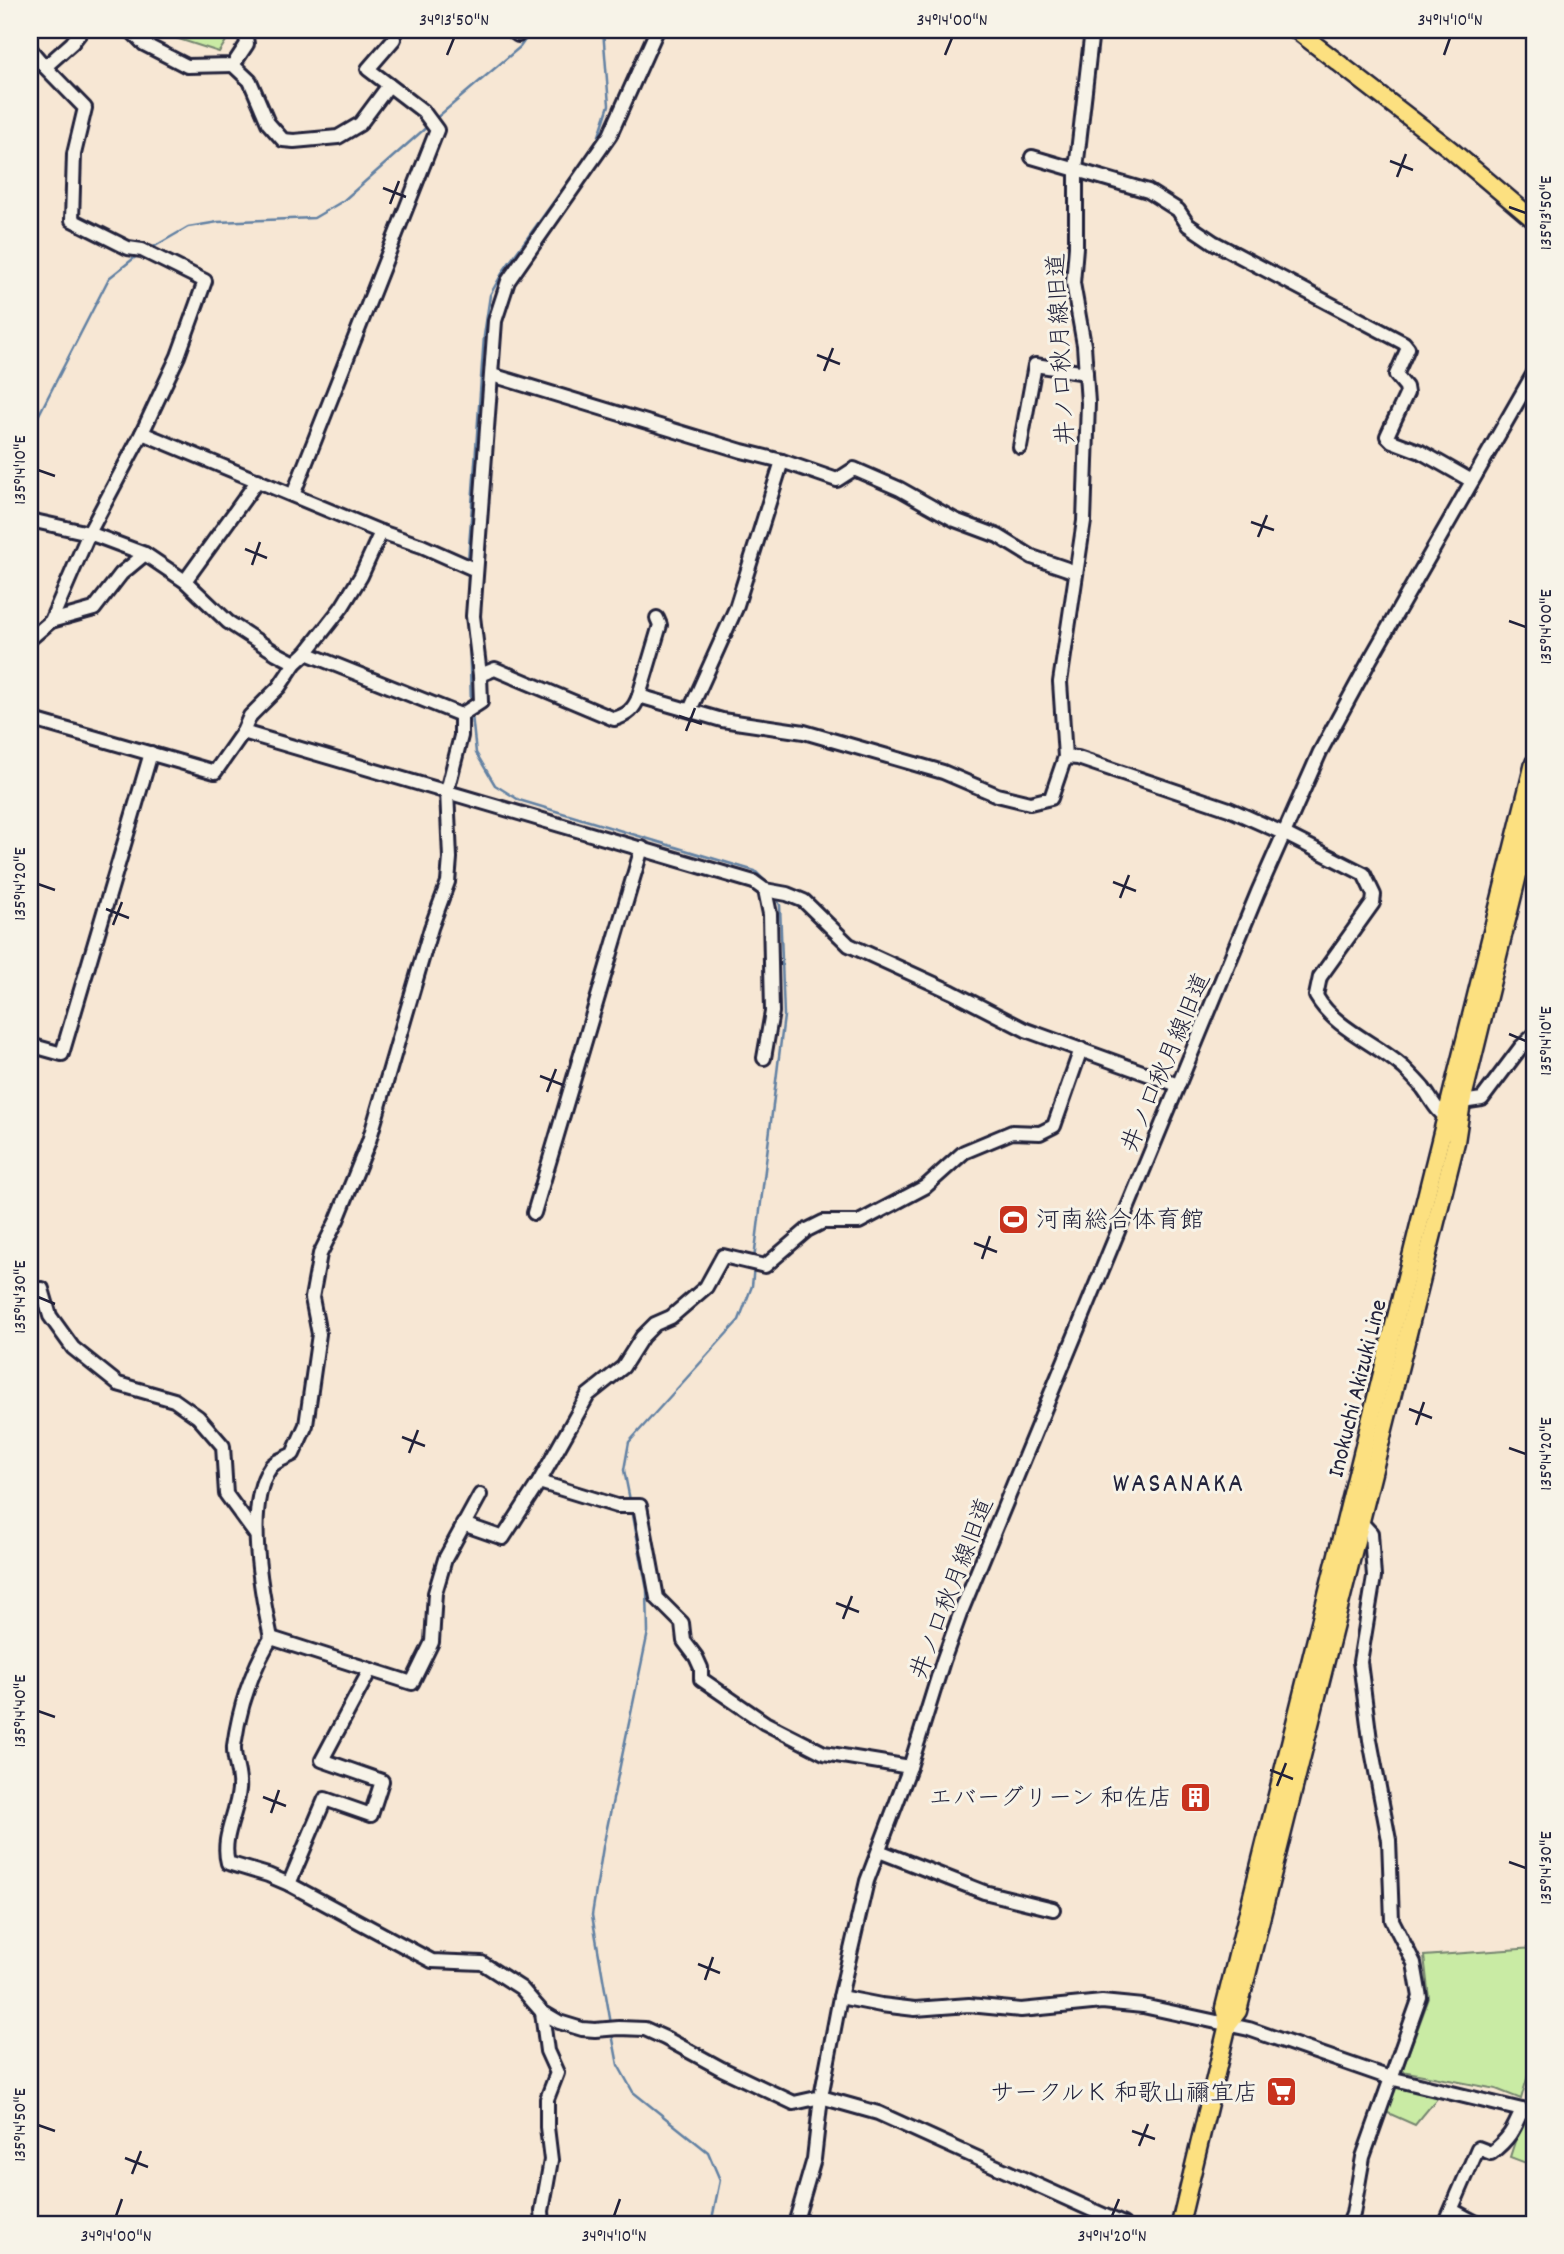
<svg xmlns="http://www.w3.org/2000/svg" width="1564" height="2254" viewBox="0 0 1564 2254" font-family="Dekko,'Klee One',sans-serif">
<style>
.green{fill:#c9eba4;stroke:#768670;stroke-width:2}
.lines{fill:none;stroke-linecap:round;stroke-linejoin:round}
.stream{stroke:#6281a3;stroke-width:2.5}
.minor-casing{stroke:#22223b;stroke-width:18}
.major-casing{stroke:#22223b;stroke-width:21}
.minor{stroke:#f7f3e8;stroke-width:12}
.major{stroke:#fce080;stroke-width:16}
.ticks{fill:none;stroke:#22223b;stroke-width:2.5}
.labels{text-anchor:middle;stroke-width:6;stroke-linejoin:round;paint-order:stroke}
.street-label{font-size:24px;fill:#22223b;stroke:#f7f3e8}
.poi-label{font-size:24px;fill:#22223b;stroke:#f7f3e8;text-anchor:end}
.quarter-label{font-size:28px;letter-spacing:2px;fill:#22223b;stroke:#f7f3e8}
.neatline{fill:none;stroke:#22223b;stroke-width:2.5}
.ticks-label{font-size:18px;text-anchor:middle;fill:#22223b}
</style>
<rect width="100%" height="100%" fill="#f7e7d4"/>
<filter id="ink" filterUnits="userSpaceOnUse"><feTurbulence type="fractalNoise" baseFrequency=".0143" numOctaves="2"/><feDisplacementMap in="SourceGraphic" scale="14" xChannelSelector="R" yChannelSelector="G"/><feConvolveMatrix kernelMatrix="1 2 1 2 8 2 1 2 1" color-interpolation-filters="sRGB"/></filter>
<g filter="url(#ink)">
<g class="green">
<path d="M151,30H233L219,52Z"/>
<path d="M1534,1948V2055L1521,2099L1496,2089L1402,2071L1429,1998L1424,1956Z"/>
<path d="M1393,2084L1439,2096L1415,2125L1379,2109Z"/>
<path d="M1522,2120L1534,2125V2166L1510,2157Z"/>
</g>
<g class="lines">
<g class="stream">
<path d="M434,120L520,47L532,30"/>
<path d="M150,249L188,227L218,222L314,218L343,201L429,125"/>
<path d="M30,432L109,278L138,255"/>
<path d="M468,561L484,336L490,295L504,270L597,142L609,105L603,30"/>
<path d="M468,571V600"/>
<path d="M469,631L471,705"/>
<path d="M472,715L476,753L495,785L519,800L755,871L770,886"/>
<path d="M754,1259L784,1016L780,905L776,898"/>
<path d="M630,1500L624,1470L629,1442L739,1320L752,1286L754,1266"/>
<path d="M611,2024L592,1915L603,1847L648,1632L647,1590L632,1510"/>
<path d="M612,2034L618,2065L633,2092L708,2152L720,2180L711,2224"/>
</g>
<defs>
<g id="minor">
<path d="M130,30L144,44L187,66L233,65L247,44L245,30"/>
<path d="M511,30L518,35"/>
<path d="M30,49L45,67L72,43L82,30"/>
<path d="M233,65L250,81L268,123L283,140L294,141L338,137L360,124L389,85"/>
<path d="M1032,157L1148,191L1178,210L1188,225L1213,242L1404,343L1408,348L1396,375L1406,387L1407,393L1387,436L1392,441L1421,452L1472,481"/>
<path d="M492,375L742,451L782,461L837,480L854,469L900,489L955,520L998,536L1032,557L1076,572"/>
<path d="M142,433L381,532L422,546L476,570"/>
<path d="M1020,447L1035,365L1086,373"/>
<path d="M293,495L437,130L423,111L368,69L394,39"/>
<path d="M30,520L89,533L145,554L185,581L228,622L276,653L295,663"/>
<path d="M185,581L258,480"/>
<path d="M51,621L94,609L121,574L145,554"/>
<path d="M30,639L51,621L89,533L142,433L178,356L205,281L142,250L128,248L72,220L74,154L85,108L45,67"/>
<path d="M306,653L461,715L481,702L480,675L473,616L495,321L508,281L610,135L657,30"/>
<path d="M480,675L495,669L614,719C628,715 634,709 639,696L722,720L804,732L943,772L997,795L1030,803L1051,798L1065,757L1060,682L1084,521L1088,403L1084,345L1073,283L1076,247V169L1092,30"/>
<path d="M638,699L660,625L657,618"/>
<path d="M690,710L736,608L782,461"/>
<path d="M461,715V736L447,791L450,858L448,882L431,928L369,1141L337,1220L320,1254L312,1298L319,1334L306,1425L293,1454C286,1458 274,1461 270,1468C244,1505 262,1596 271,1638C252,1670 239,1709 234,1746C233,1760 241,1775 239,1789C237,1815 221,1837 228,1863L268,1875L289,1884L432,1961L482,1963L521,1988L542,2012L559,2022L582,2029L595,2030L619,2028L645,2029L665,2038L722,2069L794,2103L821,2097L878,2113L1123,2224"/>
<path d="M30,719L215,772L243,732L754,882L765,890L770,914L772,1012L764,1058"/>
<path d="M243,732L250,716L279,687L295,663L306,653L342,607L361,576L381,532"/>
<path d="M1065,757L1078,758L1229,809L1285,834L1364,874L1374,895L1373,903L1320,977L1316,996C1336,1030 1375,1042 1404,1068C1410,1074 1417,1081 1423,1088C1432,1100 1437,1113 1451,1120"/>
<path d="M765,890L787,894L804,901L849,945L952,992L1026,1030L1178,1085"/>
<path d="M30,1045L62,1054L151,753"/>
<path d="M1462,1102L1482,1099L1521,1047L1534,1035"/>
<path d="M534,1213L642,848"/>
<path d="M30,1289H42L50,1316L73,1348L118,1384L174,1400L198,1417L223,1446L226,1494L256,1535"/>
<path d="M539,1482L617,1506H640L657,1598L682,1623L684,1641L696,1657L701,1668V1679L765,1723L824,1753L910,1767"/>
<path d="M463,1524L503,1538L539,1482L588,1395L623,1367L642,1337L655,1324L671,1317L706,1287L723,1256L765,1266L807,1230L823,1222H859L925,1187L964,1152L1012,1132L1040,1133L1054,1126L1081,1049"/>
<path d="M271,1638L412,1683L432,1642L435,1593L445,1559L480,1495"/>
<path d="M879,1851L984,1892L1053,1909"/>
<path d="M289,1884L325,1799L371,1815L382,1781L322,1760L370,1670"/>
<path d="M840,1997L881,2005L915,2009L969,2005L1021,2010L1102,2002L1143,2006L1249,2029L1390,2078L1522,2110L1534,2116"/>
<path d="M542,2012L547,2051L557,2073L547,2099V2127L551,2160L542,2211L543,2224"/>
<path d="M1452,2210L1478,2224"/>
<path d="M795,2224L814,2159L821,2097L840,1997L867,1881L910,1767L943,1661L960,1614L1258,892L1320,752L1371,658L1534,373"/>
<path d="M1349,2224L1353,2214L1363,2157L1420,1997L1414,1963L1392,1920L1389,1840L1370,1740L1360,1662L1374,1577L1371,1533L1360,1521L1354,1520"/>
<path d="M1445,2224L1478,2148L1491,2153C1509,2139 1513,2131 1522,2110"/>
</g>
<g id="major">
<path d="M1296,30L1450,149L1534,220"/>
<path d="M1228,2024L1224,2008L1534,763"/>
<path d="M1180,2224L1228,2024L1238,2011L1456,1142L1462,1102L1534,810"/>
</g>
</defs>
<use href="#minor" class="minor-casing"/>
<use href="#major" class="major-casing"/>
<use href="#minor" class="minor"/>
<use href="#major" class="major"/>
</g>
</g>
<path class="ticks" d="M447,55L454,38M945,55L952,38M1444,55L1450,38M1390,161L1413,170M1397,177L1406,154M383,188L406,197M390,204L399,181M1509,207L1526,213M817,355L840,364M824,371L833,348M38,470L55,476M1251,522L1274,530M1258,537L1267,515M245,549L267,558M252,565L260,542M1509,621L1526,627M679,716L702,724M686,731L695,708M1113,882L1136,891M38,884L55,890M1120,898L1129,875M106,909L129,918M113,925L122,902M1509,1034L1526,1041M540,1076L563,1085M547,1092L556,1069M974,1243L997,1252M982,1259L990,1236M38,1297L55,1304M1409,1409L1432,1418M1416,1425L1424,1402M402,1437L425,1446M1509,1448L1526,1454M409,1453L418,1430M836,1603L859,1612M843,1619L852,1596M38,1711L55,1717M1270,1770L1293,1779M1277,1786L1286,1763M263,1797L286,1806M271,1813L279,1790M1509,1862L1526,1868M698,1964L720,1973M705,1980L713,1957M38,2125L55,2131M1132,2131L1155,2139M1139,2146L1148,2124M125,2158L148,2167M132,2174L141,2151M116,2216L122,2199M614,2216L620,2199M1112,2216L1119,2199"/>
<defs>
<symbol id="stadium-square" viewBox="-11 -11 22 22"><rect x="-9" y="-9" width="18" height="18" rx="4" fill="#c8321e" stroke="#f7f3e8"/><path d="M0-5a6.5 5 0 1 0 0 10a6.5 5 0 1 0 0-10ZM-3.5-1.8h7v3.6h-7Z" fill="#fff"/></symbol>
<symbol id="building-square" viewBox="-11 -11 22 22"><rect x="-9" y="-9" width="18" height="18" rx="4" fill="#c8321e" stroke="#f7f3e8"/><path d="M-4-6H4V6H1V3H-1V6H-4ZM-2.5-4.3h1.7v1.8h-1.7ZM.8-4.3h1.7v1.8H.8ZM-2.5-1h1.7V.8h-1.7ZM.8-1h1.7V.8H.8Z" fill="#fff"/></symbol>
<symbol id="supermarket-square" viewBox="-11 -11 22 22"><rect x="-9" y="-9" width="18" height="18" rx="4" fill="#c8321e" stroke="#f7f3e8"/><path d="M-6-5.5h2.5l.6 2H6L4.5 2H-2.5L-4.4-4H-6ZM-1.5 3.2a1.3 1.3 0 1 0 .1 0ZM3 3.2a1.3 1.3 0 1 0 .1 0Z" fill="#fff"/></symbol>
</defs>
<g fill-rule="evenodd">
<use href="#stadium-square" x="996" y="1202" width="35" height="35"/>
<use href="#building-square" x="1178" y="1780" width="35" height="35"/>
<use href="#supermarket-square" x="1264" y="2074" width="35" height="35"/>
</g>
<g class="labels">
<g class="street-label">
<text transform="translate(1060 349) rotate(-93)" y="8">井ノ口秋月線旧道</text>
<text transform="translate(1165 1062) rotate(-67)" y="8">井ノ口秋月線旧道</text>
<text transform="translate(1356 1388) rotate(-76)" y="8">Inokuchi Akizuki Line</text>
<text transform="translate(951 1588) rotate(-69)" y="8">井ノ口秋月線旧道</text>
</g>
<g class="poi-label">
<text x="1036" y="1227" text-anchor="start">河南総合体育館</text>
<text x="1172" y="1805">エバーグリーン 和佐店</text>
<text x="1258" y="2100">サークルＫ 和歌山禰宜店</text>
</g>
<g class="quarter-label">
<text x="1179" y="1491">WASANAKA</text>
</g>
</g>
<rect width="1564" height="2254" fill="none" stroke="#f7f3e8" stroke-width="77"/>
<rect x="38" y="38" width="1488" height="2178" class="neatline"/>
<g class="ticks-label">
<text x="454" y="25">34°13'50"N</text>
<text x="952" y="25">34°14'00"N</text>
<text x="1450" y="25">34°14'10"N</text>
<text transform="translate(1545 213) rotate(-90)" y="6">135°13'50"E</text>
<text transform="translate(19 470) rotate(-90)" y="6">135°14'10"E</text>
<text transform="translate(1545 627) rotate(-90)" y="6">135°14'00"E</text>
<text transform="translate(19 884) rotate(-90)" y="6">135°14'20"E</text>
<text transform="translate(1545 1041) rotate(-90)" y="6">135°14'10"E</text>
<text transform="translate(19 1297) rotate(-90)" y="6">135°14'30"E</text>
<text transform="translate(1545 1454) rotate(-90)" y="6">135°14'20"E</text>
<text transform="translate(19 1711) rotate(-90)" y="6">135°14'40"E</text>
<text transform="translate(1545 1868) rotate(-90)" y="6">135°14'30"E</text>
<text transform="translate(19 2125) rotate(-90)" y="6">135°14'50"E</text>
<text x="116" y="2241">34°14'00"N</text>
<text x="614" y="2241">34°14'10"N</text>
<text x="1112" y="2241">34°14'20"N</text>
</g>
</svg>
